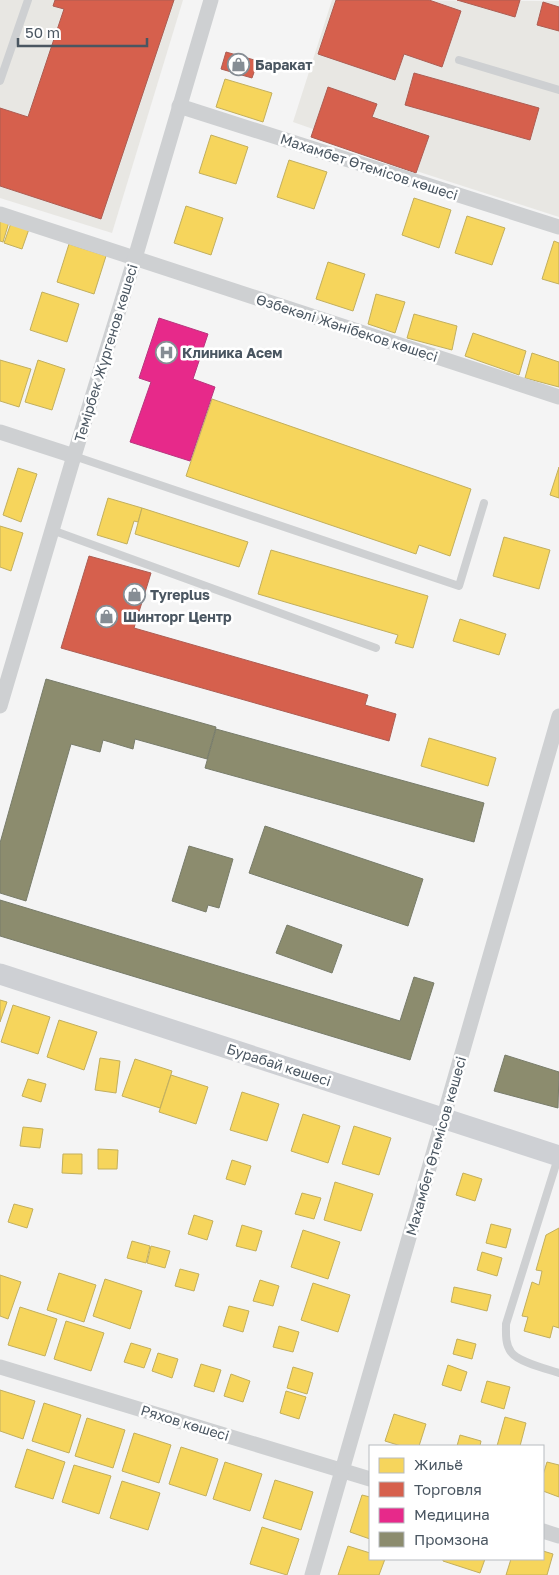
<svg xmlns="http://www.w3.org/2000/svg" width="559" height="1575" viewBox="0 0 559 1575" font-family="'Golos Text',sans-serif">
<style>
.commercial{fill:#e8e7e3}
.homes{fill:#f6d55c;stroke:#c2af5e}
.shops{fill:#d6604d;stroke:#ac5d53}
.health{fill:#e7298a;stroke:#b8367e}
.industry{fill:#8c8c6e;stroke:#787c6a}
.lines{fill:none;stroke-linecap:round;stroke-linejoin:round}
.lane{stroke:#ced0d2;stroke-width:8}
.street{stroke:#ced0d2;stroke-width:15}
.secondary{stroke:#ced0d4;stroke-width:21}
.labels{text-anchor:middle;stroke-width:5;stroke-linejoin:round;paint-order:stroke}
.poi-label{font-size:14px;font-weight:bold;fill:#4a5661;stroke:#fff;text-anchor:start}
.street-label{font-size:14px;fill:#4a5661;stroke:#fff}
</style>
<rect width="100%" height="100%" fill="#f4f4f4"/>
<g class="commercial">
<path d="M0,0H183L112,233L0,198Z"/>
<path d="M332,0L559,1V217L311,137L313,129L293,122Z"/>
</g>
<g class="homes">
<path d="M225,79L272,93L263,122L216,107Z"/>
<path d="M211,135L248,147L236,184L199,173Z"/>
<path d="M289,160L327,172L314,209L277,197Z"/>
<path d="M414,198L451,210L439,248L402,235Z"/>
<path d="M186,206L223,218L211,255L174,243Z"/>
<path d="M467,216L505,228L492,265L455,253Z"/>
<path d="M0,219L9,222L3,242L0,241Z"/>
<path d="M11,223L29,229L22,249L4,243Z"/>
<path d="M554,241L559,243V284L542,279Z"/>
<path d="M69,244L106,256L94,294L57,282Z"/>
<path d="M328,262L365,274L353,311L316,299Z"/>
<path d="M42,292L79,304L67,342L30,330Z"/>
<path d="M376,294L405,302L395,333L368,324Z"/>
<path d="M414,314L457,326L452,350L407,338Z"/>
<path d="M473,333L526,351L519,375L465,356Z"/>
<path d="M532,353L559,362V387L525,378Z"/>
<path d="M0,360L31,369L19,407L0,401Z"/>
<path d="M38,360L65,369L52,410L25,402Z"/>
<path d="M212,399L471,489L450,556L419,545L416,554L186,476Z"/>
<path d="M559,467V498L550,495Z"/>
<path d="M18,468L37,474L21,522L3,515Z"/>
<path d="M108,498L142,508L138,522L134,521L127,544L97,535Z"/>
<path d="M142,508L248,542L239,567L135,534Z"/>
<path d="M0,526L23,533L11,571L0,567Z"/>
<path d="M504,537L550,550L539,589L493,576Z"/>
<path d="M271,550L428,596L413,648L395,643L398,635L258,594Z"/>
<path d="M460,619L506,634L499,655L453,641Z"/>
<path d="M429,738L496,758L488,786L421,766Z"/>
<path d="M0,1000L7,1002L0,1022Z"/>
<path d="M13,1005L50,1017L38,1054L1,1042Z"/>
<path d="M59,1020L97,1032L84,1070L47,1057Z"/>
<path d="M100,1058L120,1061L116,1093L95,1090Z"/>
<path d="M135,1059L172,1071L160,1108L122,1096Z"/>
<path d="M171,1075L208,1087L196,1124L159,1112Z"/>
<path d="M28,1079L46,1084L41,1102L22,1096Z"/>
<path d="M242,1092L279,1104L267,1141L230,1130Z"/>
<path d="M303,1114L340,1126L328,1163L291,1151Z"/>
<path d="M354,1126L391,1138L379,1175L342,1164Z"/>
<path d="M23,1127L43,1129L40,1148L20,1146Z"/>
<path d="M98,1149L118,1150L117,1169H98Z"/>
<path d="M63,1154H82V1174L62,1173Z"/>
<path d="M232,1160L251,1166L245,1185L226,1179Z"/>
<path d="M463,1173L482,1179L475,1201L456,1195Z"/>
<path d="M335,1182L373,1194L361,1231L324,1220Z"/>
<path d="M302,1193L321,1198L314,1219L295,1214Z"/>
<path d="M14,1204L33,1209L27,1228L8,1222Z"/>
<path d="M194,1215L213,1221L207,1240L188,1234Z"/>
<path d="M491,1224L511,1229L506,1248L486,1243Z"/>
<path d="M242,1225L262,1231L256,1251L236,1246Z"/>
<path d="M559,1228V1328L553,1326L550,1338L524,1331L528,1317L522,1316L532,1282L539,1285L542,1271L536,1270L546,1235Z"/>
<path d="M303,1230L340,1242L328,1279L291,1267Z"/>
<path d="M132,1241L150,1246L146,1263L127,1258Z"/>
<path d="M151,1246L170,1251L165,1268L147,1263Z"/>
<path d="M482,1252L502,1258L497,1276L477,1270Z"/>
<path d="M180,1269L199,1274L194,1291L175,1286Z"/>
<path d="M59,1273L96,1285L84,1322L47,1310Z"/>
<path d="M0,1275L21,1282L8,1319L0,1316Z"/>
<path d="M105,1279L142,1291L130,1329L93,1316Z"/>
<path d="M260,1280L279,1286L273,1306L253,1301Z"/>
<path d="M313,1283L350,1295L338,1332L301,1320Z"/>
<path d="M454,1287L491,1295L487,1311L451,1302Z"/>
<path d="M229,1306L249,1311L243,1332L223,1326Z"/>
<path d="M20,1307L57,1319L45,1356L8,1345Z"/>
<path d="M66,1321L104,1333L91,1371L54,1359Z"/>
<path d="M279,1326L299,1332L293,1352L273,1347Z"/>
<path d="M457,1339L476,1344L472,1359L453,1354Z"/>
<path d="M131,1343L151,1349L144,1368L124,1362Z"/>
<path d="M158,1353L178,1359L172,1378L152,1371Z"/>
<path d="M201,1364L221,1370L214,1392L194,1386Z"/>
<path d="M448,1365L467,1372L461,1391L442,1385Z"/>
<path d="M293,1367L313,1373L307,1394L287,1388Z"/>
<path d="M231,1374L250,1381L243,1402L224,1396Z"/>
<path d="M487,1381L510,1387L504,1409L481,1402Z"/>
<path d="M0,1390L35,1401L23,1439L0,1431Z"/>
<path d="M286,1391L306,1397L299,1419L280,1413Z"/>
<path d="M44,1403L81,1415L69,1453L32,1441Z"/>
<path d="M394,1414L426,1424L419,1446H401L385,1441Z"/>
<path d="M505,1417L526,1423L520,1446H497Z"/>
<path d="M87,1418L125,1430L113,1468L75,1456Z"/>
<path d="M134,1433L171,1445L159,1483L122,1471Z"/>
<path d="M460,1435L481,1441L480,1446H457Z"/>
<path d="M181,1447L218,1459L206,1496L169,1484Z"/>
<path d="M27,1449L65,1462L53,1499L15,1487Z"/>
<path d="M225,1462L262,1474L250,1511L213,1499Z"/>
<path d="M547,1462L559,1465V1497L543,1491V1475Z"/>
<path d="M74,1465L111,1476L99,1514L62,1502Z"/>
<path d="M275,1480L313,1492L301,1530L263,1518Z"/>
<path d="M122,1481L160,1493L148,1530L110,1518Z"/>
<path d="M362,1495L370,1497V1539L350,1532Z"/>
<path d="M262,1527L299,1539L287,1575L250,1564Z"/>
<path d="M348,1546L370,1553V1559H385L379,1575H338Z"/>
<path d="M543,1551L553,1554L547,1575H506L511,1559H543Z"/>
<path d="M443,1559H485L480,1573L443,1561Z"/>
</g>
<g class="shops">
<path d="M55,0H174L101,219L0,186V108L28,117L64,9L53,6Z"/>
<path d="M336,0H429L461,11L442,67L404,54L395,80L318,54Z"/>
<path d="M457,0H520L515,17Z"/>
<path d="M543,2L559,7V31L537,25Z"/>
<path d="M226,52L258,61L252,78L221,69Z"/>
<path d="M414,73L539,108L530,140L405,105Z"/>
<path d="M328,87L377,104L372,117L429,136L416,173L311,137Z"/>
<path d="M89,556L151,573L134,628L368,695L365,705L396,714L389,741L61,648Z"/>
</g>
<path class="health" d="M159,318L208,334L193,379L215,387L190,461L130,442L151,382L139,378Z"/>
<g class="industry">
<path d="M46,679L216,727L207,759L135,739L133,749L103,740L100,752L71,744L26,901L0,893V843Z"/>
<path d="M216,729L484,803L474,842L205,768Z"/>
<path d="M265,826L423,879L408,926L249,873Z"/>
<path d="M189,846L233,859L219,908L208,905L206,912L172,901Z"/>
<path d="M0,900L400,1021L414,977L434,983L410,1060L0,936Z"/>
<path d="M287,925L342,945L332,973L276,953Z"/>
<path d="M505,1055L559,1072L558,1108L494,1091Z"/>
</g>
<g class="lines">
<g class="lane">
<path d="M459,60L559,90"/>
<path d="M0,81L28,0"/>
<path d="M74,456L459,586L484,503"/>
<path d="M52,530L376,648"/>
<path d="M558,1158L506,1324C506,1333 505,1344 511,1352C518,1362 547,1369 559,1373"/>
</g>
<g class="street">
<path d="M179,106L559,227"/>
<path d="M0,214L559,397"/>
<path d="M0,432L74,456"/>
<path d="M0,706L74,456L135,258L211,0"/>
<path d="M0,1367L370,1479"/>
<path d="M543,1531L559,1536"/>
<path d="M312,1575L559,716"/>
</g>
<path class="secondary" d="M0,974L559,1156"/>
</g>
<defs>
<symbol id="shop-ring" viewBox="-11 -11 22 22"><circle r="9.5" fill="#fff" stroke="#868d94" stroke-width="1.5"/><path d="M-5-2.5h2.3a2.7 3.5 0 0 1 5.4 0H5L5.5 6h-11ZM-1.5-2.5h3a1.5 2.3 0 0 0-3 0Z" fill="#868d94"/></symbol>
<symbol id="hospital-ring" viewBox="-11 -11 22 22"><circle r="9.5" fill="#fff" stroke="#868d94" stroke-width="1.5"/><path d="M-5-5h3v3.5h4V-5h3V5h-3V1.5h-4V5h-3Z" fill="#868d94"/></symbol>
</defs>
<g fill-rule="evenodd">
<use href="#shop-ring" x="226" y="52" width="25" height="25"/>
<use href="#hospital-ring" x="154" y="340" width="25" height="25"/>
<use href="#shop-ring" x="122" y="582" width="25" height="25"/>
<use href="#shop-ring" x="94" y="604" width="25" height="25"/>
</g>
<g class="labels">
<g class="poi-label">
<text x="255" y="70">Баракат</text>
<text x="182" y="358">Клиника Асем</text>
<text x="150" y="600">Tyreplus</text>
<text x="123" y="622">Шинторг Центр</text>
</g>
<g class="street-label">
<text transform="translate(369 167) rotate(18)" y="5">Махамбет Өтемісов көшесі</text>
<text transform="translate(347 328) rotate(18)" y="5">Өзбекәлі Жәнібеков көшесі</text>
<text transform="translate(106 353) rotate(-73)" y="5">Темірбек Жүргенов көшесі</text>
<text transform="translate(279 1065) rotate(18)" y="5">Бурабай көшесі</text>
<text transform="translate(436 1146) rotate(-74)" y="5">Махамбет Өтемісов көшесі</text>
<text transform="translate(185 1423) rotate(17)" y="5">Ряхов көшесі</text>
</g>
</g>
<rect x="369" y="1445" width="175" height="115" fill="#ffffff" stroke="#b7bbc0"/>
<rect x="379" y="1458" width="25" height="15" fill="#f6d55c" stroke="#b7bbc0"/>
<text x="414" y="1470" font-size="15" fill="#4a5661">Жильё</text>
<rect x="379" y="1482" width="25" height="15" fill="#d6604d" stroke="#b7bbc0"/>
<text x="414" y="1495" font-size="15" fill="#4a5661">Торговля</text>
<rect x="379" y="1508" width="25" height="15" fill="#e7298a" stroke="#b7bbc0"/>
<text x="414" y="1520" font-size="15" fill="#4a5661">Медицина</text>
<rect x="379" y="1532" width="25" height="15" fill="#8c8c6e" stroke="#b7bbc0"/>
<text x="414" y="1545" font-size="15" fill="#4a5661">Промзона</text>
<path d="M18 38v8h129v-8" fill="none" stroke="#4a5661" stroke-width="2.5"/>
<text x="25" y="38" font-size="15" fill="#4a5661" stroke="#ffffff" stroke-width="4" paint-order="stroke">50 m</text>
</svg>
